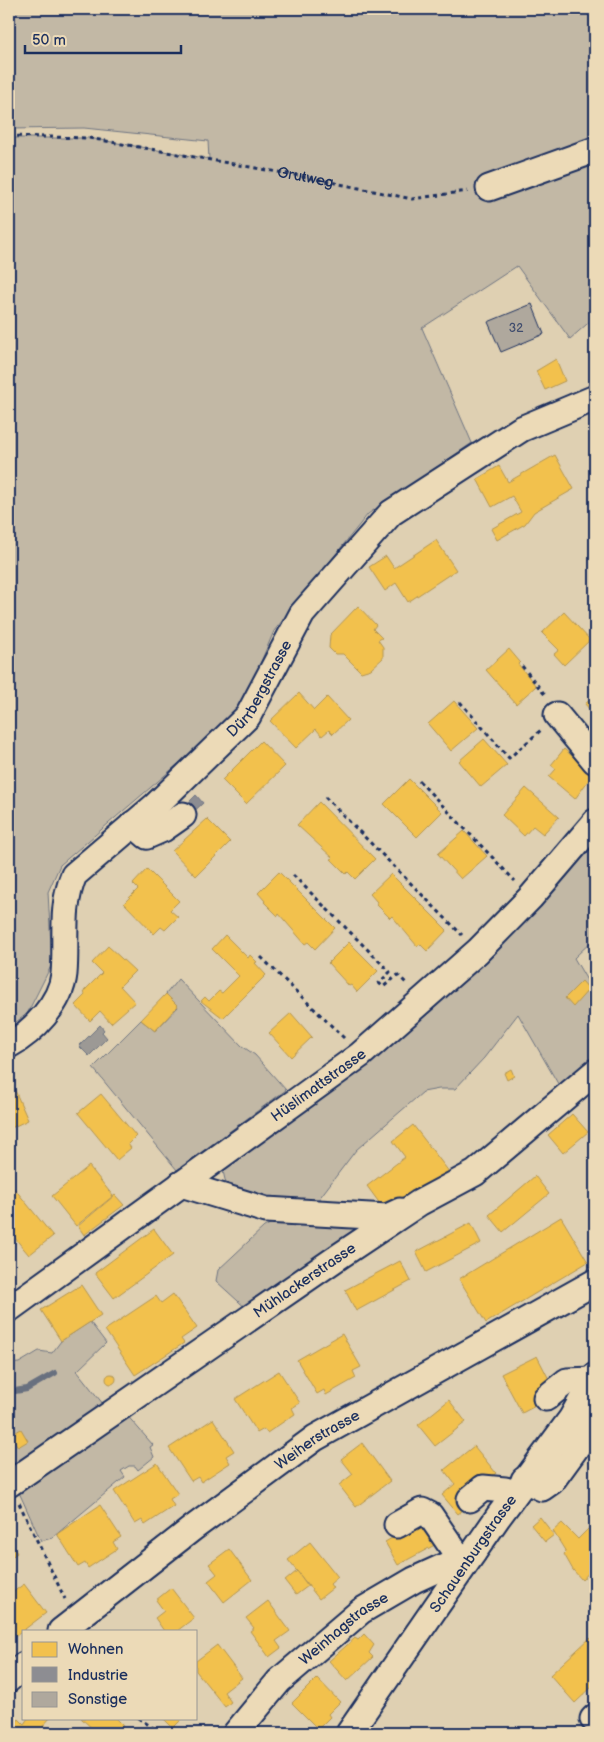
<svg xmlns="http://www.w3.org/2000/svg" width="604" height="1742" viewBox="0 0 604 1742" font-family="'Balsamiq Sans',sans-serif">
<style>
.green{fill:#c2b8a5;stroke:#6e7482}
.water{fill:#9c9995;stroke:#686f7f}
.homes{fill:#f2c14e;stroke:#b29553}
.industry{fill:#8d8d92;stroke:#6b7182}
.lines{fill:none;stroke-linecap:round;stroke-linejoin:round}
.stream{stroke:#686f7f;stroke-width:6}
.building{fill:#afa89d;stroke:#1b2f5e}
.minor-casing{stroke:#1b2f5e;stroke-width:29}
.path{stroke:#1b2f5e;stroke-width:3;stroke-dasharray:4 4;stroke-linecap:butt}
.minor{stroke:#ecdab7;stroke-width:25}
.labels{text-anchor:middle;stroke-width:5;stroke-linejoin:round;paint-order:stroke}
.number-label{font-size:12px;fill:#404d6e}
.street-label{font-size:15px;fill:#1b2f5e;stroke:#ecdab7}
</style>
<rect width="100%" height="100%" fill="#dfd0b2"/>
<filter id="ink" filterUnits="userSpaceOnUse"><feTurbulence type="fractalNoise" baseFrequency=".02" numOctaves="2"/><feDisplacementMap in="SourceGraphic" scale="10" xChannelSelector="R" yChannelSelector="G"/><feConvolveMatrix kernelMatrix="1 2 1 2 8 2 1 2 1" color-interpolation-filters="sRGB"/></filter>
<g filter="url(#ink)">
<g class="green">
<path d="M9,9H595V317L570,339L517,266L422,328L472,443L368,514L274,631L240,711L60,865L48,892L52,964L27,1014L9,1027V138H89L209,159L208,141L84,128L9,129Z"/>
<path d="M595,837V938L574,958L595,994V1058L561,1089L518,1014L484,1058L455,1089H439L423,1092L356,1150L318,1200L300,1205L234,1194L226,1184L223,1171L228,1161Z"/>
<path d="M178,979L242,1046L255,1055L286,1090L177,1170L93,1068L141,1020L155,1031L178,1007L166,994Z"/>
<path d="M282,1218L351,1223L360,1229L249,1311L216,1281L218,1270L264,1227Z"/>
<path d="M90,1322L106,1343L77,1371L107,1409L9,1471V1364L19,1363L39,1351L52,1353L61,1341Z"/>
<path d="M125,1413L153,1445L150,1447L154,1457L138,1470L135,1466H129L121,1471L125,1477L52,1538L41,1541L17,1488Z"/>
</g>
<path class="water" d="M100,1025L104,1030L102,1032L107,1038L89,1056L79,1046Z"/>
<g class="homes">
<path d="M556,359L565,381L545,390L536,371Z"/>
<path d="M555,455L574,489L534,512L525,524L497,540L491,529L521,512L512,496L492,507L477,479L499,466L508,482Z"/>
<path d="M436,540L456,570L408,602L396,583L385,591L369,567L386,556L394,568Z"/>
<path d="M358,606L376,625L373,629L382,638L378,640L383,647V658L371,669L361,672L343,654H335L329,648L330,635Z"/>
<path d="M564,612L590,640L564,665L554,654L559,650L542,633Z"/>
<path d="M509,649L520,662L518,664L536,686L516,704L486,670Z"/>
<path d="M299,693L314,710L327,697L348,720L333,734L329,730L322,736L316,729L296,748L270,721Z"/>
<path d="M595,695V716L585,704Z"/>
<path d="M454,701L478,728L451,751L428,724Z"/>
<path d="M484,739L507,765L481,787L459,761Z"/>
<path d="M261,741L285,766L246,804L222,780Z"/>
<path d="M564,749L593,774L575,799L549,777L556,769L551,765Z"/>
<path d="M409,779L442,812L417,837L384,804Z"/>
<path d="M526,788L559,817L543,834L533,826L524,836L502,815Z"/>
<path d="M319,802L375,859L355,879L348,872L346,874L331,859L333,858L297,825Z"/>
<path d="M207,819L230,842L196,876L172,851Z"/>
<path d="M464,831L487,856L461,879L438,854Z"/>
<path d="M147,869L179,901L170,910L178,917L165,930L161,927L154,934L124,903L138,889L133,884Z"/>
<path d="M279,872L335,928L315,949L308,942L305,944L279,914L278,916L264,902L265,901L258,893Z"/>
<path d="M391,874L447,930L427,951L420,944L417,946L392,916L390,918L376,904L377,902L370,894Z"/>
<path d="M225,935L248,958L250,955L257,962L255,963L266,975L223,1018L201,1001L205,997L209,1001L219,991L222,993L239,976L212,949Z"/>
<path d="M349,942L378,971L357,992L351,985L349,986L328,963Z"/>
<path d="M108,946L135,971L120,986L135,1002L111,1023L100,1011L90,1021L75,1005L85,995L84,991L102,973L92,963Z"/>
<path d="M582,981L589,989L573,1007L565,998Z"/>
<path d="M166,994L178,1006L155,1031L141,1020Z"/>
<path d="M291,1013L312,1037L291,1057L269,1033Z"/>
<path d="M511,1069L514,1076L507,1080L504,1073Z"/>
<path d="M9,1077L28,1120L9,1129Z"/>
<path d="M101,1094L136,1136L128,1144L131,1148L117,1160L78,1113Z"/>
<path d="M572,1114L588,1132L563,1153L548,1135Z"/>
<path d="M413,1125L450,1173L423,1193L419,1188L386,1212L367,1186L405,1157L393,1141Z"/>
<path d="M89,1166L113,1196L76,1226L52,1196Z"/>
<path d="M535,1176L549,1194L503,1232L489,1215Z"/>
<path d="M14,1188L53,1236L29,1255L14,1237L9,1240V1193Z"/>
<path d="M115,1195L124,1205L84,1235L78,1226Z"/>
<path d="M561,1217L588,1262L486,1323L459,1279Z"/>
<path d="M471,1223L481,1243L426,1272L416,1252Z"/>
<path d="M154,1229L173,1255L114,1298L95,1273Z"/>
<path d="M400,1261L411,1281L356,1311L345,1290Z"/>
<path d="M81,1285L101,1315L61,1341L41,1310Z"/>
<path d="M173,1294L197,1328L181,1339L184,1343L135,1375L105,1330L156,1296L161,1303Z"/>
<path d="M342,1334L361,1367L353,1371L356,1378L326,1395L324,1390L317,1394L297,1360Z"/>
<path d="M537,1356L553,1387L543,1402L522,1413L501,1374Z"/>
<path d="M279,1371L300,1403L292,1408L295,1414L267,1433L264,1429L257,1433L235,1399Z"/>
<circle cx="111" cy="1379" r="5"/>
<path d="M449,1400L466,1422L435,1446L418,1425Z"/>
<path d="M213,1419L234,1451L226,1456L230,1463L201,1482L198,1477L191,1481L169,1448Z"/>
<path d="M21,1429L28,1441L18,1447L11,1435Z"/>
<path d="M362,1443L390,1481L356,1507L339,1485L353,1474L341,1459Z"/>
<path d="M474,1446L496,1473L468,1496L473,1502L458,1514L442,1495L455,1484L444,1470Z"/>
<path d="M157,1463L178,1494L170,1499L174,1506L145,1525L142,1520L135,1524L114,1491Z"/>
<path d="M100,1505L121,1537L113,1542L117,1549L88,1568L85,1563L78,1567L57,1534Z"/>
<path d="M429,1517L442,1541L398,1565L385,1542Z"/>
<path d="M540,1517L554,1535L545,1542L531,1525Z"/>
<path d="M595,1522V1566L582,1580L573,1570L564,1554L566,1552L553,1531L562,1523L578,1539Z"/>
<path d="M9,1541L17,1553L9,1559Z"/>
<path d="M310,1542L338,1577L330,1584L333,1588L319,1599L288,1560Z"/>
<path d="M229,1549L252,1580L224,1602L208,1581L217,1574L209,1564Z"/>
<path d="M297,1571L308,1586L296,1595L285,1581Z"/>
<path d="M24,1584L46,1613L16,1636L9,1625V1605L13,1601L9,1595Z"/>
<path d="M171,1588L194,1618L177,1631H164L155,1618L164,1611L156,1600Z"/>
<path d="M268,1601L290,1631L276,1641L281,1648L269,1657L250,1631L254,1628L246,1618Z"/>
<path d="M364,1634L374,1645L369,1653L373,1657L347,1681L329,1661L355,1638L358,1640Z"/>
<path d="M590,1638L595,1644V1684L575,1703L550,1675Z"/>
<path d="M217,1645L242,1678L224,1692L231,1702L225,1707L196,1671V1661Z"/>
<path d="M317,1678L340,1702L328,1714L330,1717L318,1729L292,1703Z"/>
<path d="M50,1718L43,1726L50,1732L48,1733H9V1730L19,1719L24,1724L28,1718Z"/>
<path d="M81,1718H116L123,1725L114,1733H97Z"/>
<path d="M163,1718H183L173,1728Z"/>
</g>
<path class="industry" d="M196,795L203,803L188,817L181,810Z"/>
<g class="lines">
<path class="stream" d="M9,1392L27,1389L55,1373"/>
</g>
<path class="building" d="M532,304L544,334L501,352L488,322Z"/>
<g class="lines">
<defs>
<g id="minor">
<path d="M489,188L595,150"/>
<path d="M557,715L595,761"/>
<path d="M133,824L147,836L163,829L183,815"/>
<path id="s2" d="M9,1045C33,1032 61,1003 64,974C67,940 60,908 74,875L156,805L248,716L302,614L391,513L521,429L595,398"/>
<path d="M181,1184L266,1210L387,1217L400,1211"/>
<path id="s3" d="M9,1309L360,1055L478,951L531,897L595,822"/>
<path d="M546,1398L567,1381L593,1380"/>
<path d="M524,1480L542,1488L552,1481L595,1422"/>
<path id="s4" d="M9,1484L341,1255L419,1203L475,1173L595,1072"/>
<path d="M470,1499L483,1488L505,1490L515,1493"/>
<path d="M397,1525L422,1511L430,1515L460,1559"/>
<path id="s5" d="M61,1631L193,1528L315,1438L595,1282"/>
<path d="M9,1679L24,1665"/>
<path d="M593,1719L595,1717"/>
<path id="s6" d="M236,1733L279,1681L361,1611L414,1580L473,1553"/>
<path id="s7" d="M349,1733L498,1517L571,1419L595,1376"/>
</g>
</defs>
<use href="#minor" class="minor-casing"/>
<g class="path">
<path id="s1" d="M9,136L89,138L311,178L412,199L468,191"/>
<path d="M522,666L546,696"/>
<path d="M460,702L509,758L541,730"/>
<path d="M419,781L515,881"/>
<path d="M325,797L462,935"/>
<path d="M293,875L390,972L379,983L383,987L398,975L407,984"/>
<path d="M261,957L344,1038"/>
<path d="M19,1503L65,1599"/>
<path d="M138,1718L161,1733"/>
</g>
<use href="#minor" class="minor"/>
</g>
</g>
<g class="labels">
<g class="number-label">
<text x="516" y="332">32</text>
</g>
<g class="street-label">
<text dy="5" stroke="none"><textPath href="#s1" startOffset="300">Grutweg</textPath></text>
<text dy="5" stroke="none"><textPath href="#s2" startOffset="458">Dürrbergstrasse</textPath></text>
<text dy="5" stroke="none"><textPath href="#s3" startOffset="382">Hüslimattstrasse</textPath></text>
<text dy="5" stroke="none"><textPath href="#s4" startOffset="359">Mühlackerstrasse</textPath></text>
<text dy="5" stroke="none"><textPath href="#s5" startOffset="320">Weiherstrasse</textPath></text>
<text dy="5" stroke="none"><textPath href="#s7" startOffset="218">Schauenburgstrasse</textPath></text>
<text dy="5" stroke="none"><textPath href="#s6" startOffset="151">Weinhagstrasse</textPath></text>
</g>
</g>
<rect width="604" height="1742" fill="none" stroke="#ecdab7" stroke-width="30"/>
<rect x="15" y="15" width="574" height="1712" fill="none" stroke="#1b2f5e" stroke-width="2" filter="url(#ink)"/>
<rect x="22" y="1630" width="175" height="90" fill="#ecdab7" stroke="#989693"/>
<rect x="32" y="1642" width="25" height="15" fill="#f2c14e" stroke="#989693"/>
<text x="68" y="1654" font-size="15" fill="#1b2f5e">Wohnen</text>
<rect x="32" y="1667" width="25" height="15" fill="#8d8d92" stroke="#989693"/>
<text x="68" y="1680" font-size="15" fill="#1b2f5e">Industrie</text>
<rect x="32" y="1692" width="25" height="15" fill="#afa89d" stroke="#989693"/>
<text x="68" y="1704" font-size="15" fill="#1b2f5e">Sonstige</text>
<path d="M25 45v8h156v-8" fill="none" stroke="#1b2f5e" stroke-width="2.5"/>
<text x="32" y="45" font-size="15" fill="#1b2f5e" stroke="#ecdab7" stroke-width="4" paint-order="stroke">50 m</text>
</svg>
